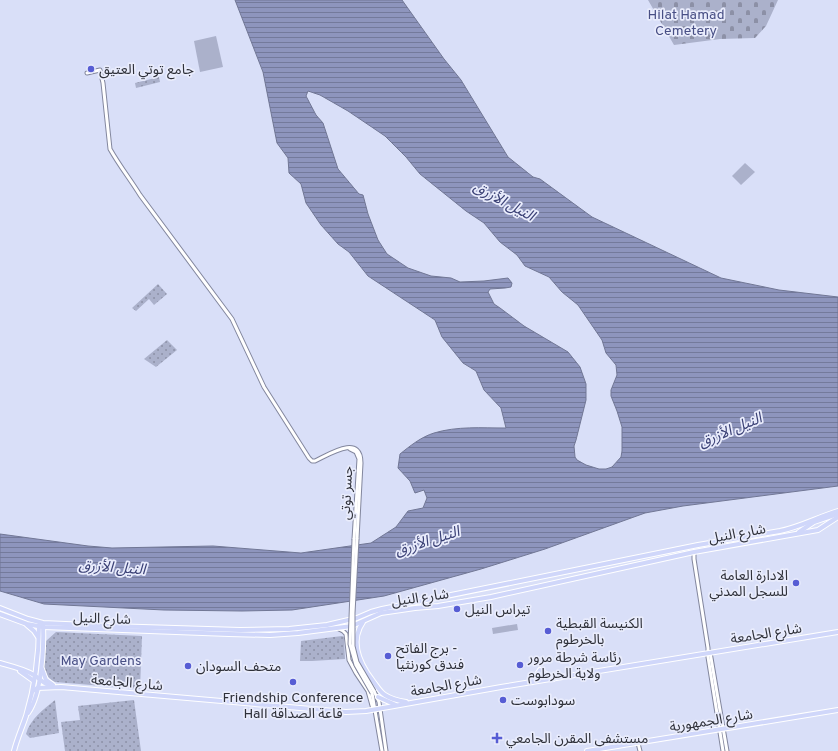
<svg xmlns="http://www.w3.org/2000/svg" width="838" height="751" viewBox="0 0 838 751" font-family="Overpass,'Noto Sans Arabic',sans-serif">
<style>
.grass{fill:#abb1cb}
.cemetery{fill:url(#cemetery-stones)}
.park{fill:url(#park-dots)}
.water{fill:url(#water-rules);stroke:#717795;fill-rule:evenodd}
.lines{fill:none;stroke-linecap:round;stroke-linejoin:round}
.minor-casing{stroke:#83879e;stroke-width:5}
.major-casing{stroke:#fff;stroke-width:6}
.minor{stroke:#fff;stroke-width:3}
.major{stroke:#d0d7fa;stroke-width:4}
.minor-bridge-casing{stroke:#83879e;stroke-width:5;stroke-linecap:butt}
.minor-bridge{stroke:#fff;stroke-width:3}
.poi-dot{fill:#575dd4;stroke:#e9ecfc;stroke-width:1.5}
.labels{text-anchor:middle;stroke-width:3.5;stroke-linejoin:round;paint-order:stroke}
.park-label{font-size:14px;fill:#484f85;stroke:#e9ecfc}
.poi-label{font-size:14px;fill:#2e3039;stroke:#e9ecfc;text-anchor:start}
.street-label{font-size:14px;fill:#2e3039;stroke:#e9ecfc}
.water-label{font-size:15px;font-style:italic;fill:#3a4075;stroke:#e9ecfc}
</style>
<defs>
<pattern id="cemetery-stones" width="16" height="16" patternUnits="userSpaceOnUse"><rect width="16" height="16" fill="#abb1cb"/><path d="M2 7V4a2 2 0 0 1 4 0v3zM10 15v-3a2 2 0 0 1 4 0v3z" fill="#8c90a6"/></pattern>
<pattern id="park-dots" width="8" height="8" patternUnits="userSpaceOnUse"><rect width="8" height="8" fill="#abb1cb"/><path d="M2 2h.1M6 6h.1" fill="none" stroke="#8c90a6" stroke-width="1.8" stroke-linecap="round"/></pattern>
<pattern id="water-rules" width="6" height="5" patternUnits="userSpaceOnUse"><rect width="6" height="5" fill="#8e95bd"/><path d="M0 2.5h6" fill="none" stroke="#747a9b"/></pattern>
</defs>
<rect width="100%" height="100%" fill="#d9dff8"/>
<g class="grass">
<path d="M216,36L223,67L200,72L194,41Z"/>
<path d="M745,163L755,172L741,185L732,176Z"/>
<path d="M517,624L518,630L493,634L492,628Z"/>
</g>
<path class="cemetery" d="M648,0H778L766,26L755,38L720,39L674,45Z"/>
<g class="park">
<path d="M159,77L160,82L136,88L135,83Z"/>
<path d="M158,284L167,294L154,305L149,299L136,311L132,308Z"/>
<path d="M167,340L177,350L156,367L144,359Z"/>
<path d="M56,632L142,636L140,689L55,682C38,673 45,657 46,641Z"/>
<path d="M342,636L344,637V640L345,659L312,661H300L301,641Z"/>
<path d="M55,700L59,733L30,738L26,734C30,719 44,709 55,700Z"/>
<path d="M134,700L141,751H65L61,722L80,720L78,706Z"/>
</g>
<path class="water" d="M235,0H402L444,59L461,80L508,157L533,177L540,179L592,217L721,278L779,290L838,297V486L683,506L645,513L545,549L481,569L384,596L292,610L242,611L164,610L44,604L0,591V534L88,546L112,548L213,546L301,553L371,543L396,527L408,511L423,508L427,498L424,490L415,493L410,481L398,468L400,454C410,446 421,437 434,433C457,426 482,428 506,428L501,408L484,390L476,371L463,363L442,337L435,320L368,276L349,252L338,244L321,225L306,203L301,184L289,173L288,158L277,143L263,72ZM308,91L320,95L348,111L385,136L406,157L420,174L466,211L484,223L500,242L517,255L525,266L549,277L562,292L578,305L602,340L606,353L616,365L617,375L611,390V396L617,411L622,427V451L621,457L612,467L606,469H599L586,465L577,460L575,457L574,446L576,440L586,400V384L580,367L568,352L524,326L500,308L494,304L488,292L490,289L505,288L511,287L512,283L508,278L484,281L460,282L451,278L431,276L408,268L387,254L378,240L368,214L363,195L359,194L338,169L323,123L316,115L306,96Z"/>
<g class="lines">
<defs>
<g id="minor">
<path d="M87,73L100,70L103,83L110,149C119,165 130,179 140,195L232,319L264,387L309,458L312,461H315C328,455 361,433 361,463L357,539"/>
<path d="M350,449L356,452L359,459L354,539"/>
<path d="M694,552V559L708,648V657L723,751"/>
<path d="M337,628L343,631L346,634L349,660L356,673L368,691L373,709"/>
<path d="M710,652L727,751"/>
<path d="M374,691L379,702L386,751"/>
<path d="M372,693L382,751"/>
<path d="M638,743L640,751"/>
</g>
<g id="major">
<path d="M799,532L814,522L838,514"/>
<path d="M0,608L28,619L43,623L110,626L240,630L289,629L327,625L357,618L371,612L382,609L698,545L780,531C800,527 818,517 838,511"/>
<path d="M0,614L27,624L43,627L229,634L270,635L298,633L352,626L381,613L415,608L438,606L491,597L694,552L818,530L838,517"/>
<path d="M363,622C349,642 360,664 373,681C377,686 380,692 385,695C391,699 399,701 406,702"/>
<path d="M27,625L34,631L38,637"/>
<path d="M0,663C11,666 24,669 34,675C40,679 44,684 51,686"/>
<path d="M42,669L46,680L53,685"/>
<path d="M20,671L34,681"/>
<path d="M532,682L540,670L553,679"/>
<path d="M33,691L37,688L61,687L346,712L366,711L501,687L838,632"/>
<path d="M378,697L396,705"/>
<path d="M28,713C42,693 44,648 43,624"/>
<path d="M14,751C17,739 22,728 26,716C35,686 39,656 39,625"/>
<path d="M587,751L838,710"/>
</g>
</defs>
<use href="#minor" class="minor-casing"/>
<use href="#major" class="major-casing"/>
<use href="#minor" class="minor"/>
<use href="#major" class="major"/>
<defs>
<g id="minor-bridge">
<path d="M354,539L350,644L356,665L372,693"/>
<path d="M357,539L353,613V646L357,662L374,691"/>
</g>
</defs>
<use href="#minor-bridge" class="minor-bridge-casing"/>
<use href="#minor-bridge" class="minor-bridge"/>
</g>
<g class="poi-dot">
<circle cx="91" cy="69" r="4"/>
<circle cx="796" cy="583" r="4"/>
<circle cx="457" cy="609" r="4"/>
<circle cx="548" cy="631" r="4"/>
<circle cx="388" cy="656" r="4"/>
<circle cx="520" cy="665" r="4"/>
<circle cx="188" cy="666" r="4"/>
<circle cx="293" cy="682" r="4"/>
<circle cx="503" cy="700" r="4"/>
<path d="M495 732h4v4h4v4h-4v4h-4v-4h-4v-4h4z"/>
</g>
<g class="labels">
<g class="park-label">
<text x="686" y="19">Hilat Hamad<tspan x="686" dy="16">Cemetery</tspan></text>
<text x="101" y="665">May Gardens</text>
</g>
<g class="poi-label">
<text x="99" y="74">جامع توتي العتيق</text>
<text x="788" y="580" text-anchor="end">الادارة العامة<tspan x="788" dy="16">للسجل المدني</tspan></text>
<text x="465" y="614">تيراس النيل</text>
<text x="556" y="628">الكنيسة القبطية<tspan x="556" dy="16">بالخرطوم</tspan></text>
<text x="396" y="653">برج الفاتح -<tspan x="396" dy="16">فندق كورنثيا</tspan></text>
<text x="528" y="662">رئاسة شرطة مرور<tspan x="528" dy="16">ولاية الخرطوم</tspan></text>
<text x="196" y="671">متحف السودان</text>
<text x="293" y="702" text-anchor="middle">Friendship Conference<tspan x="293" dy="16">Hall قاعة الصداقة</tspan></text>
<text x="511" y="705">سودابوست</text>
<text x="506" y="743">مستشفى المقرن الجامعي</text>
</g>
<g class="street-label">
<text transform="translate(346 493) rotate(-87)" y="5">جسر توتي</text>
<text transform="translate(737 533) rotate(-10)" y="5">شارع النيل</text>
<text transform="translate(420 597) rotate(-8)" y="5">شارع النيل</text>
<text transform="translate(102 618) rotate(2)" y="5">شارع النيل</text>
<text transform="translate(766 633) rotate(-9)" y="5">شارع الجامعة</text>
<text transform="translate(127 682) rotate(5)" y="5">شارع الجامعة</text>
<text transform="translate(446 685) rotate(-10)" y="5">شارع الجامعة</text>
<text transform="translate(711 720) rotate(-9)" y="5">شارع الجمهورية</text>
</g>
<g class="water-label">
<text transform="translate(504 201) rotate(28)" y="5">النيل الأزرق</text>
<text transform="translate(730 430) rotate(-23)" y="5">النيل الأزرق</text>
<text transform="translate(427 541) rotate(-18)" y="5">النيل الأزرق</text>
<text transform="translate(112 567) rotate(4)" y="5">النيل الأزرق</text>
</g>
</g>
</svg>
